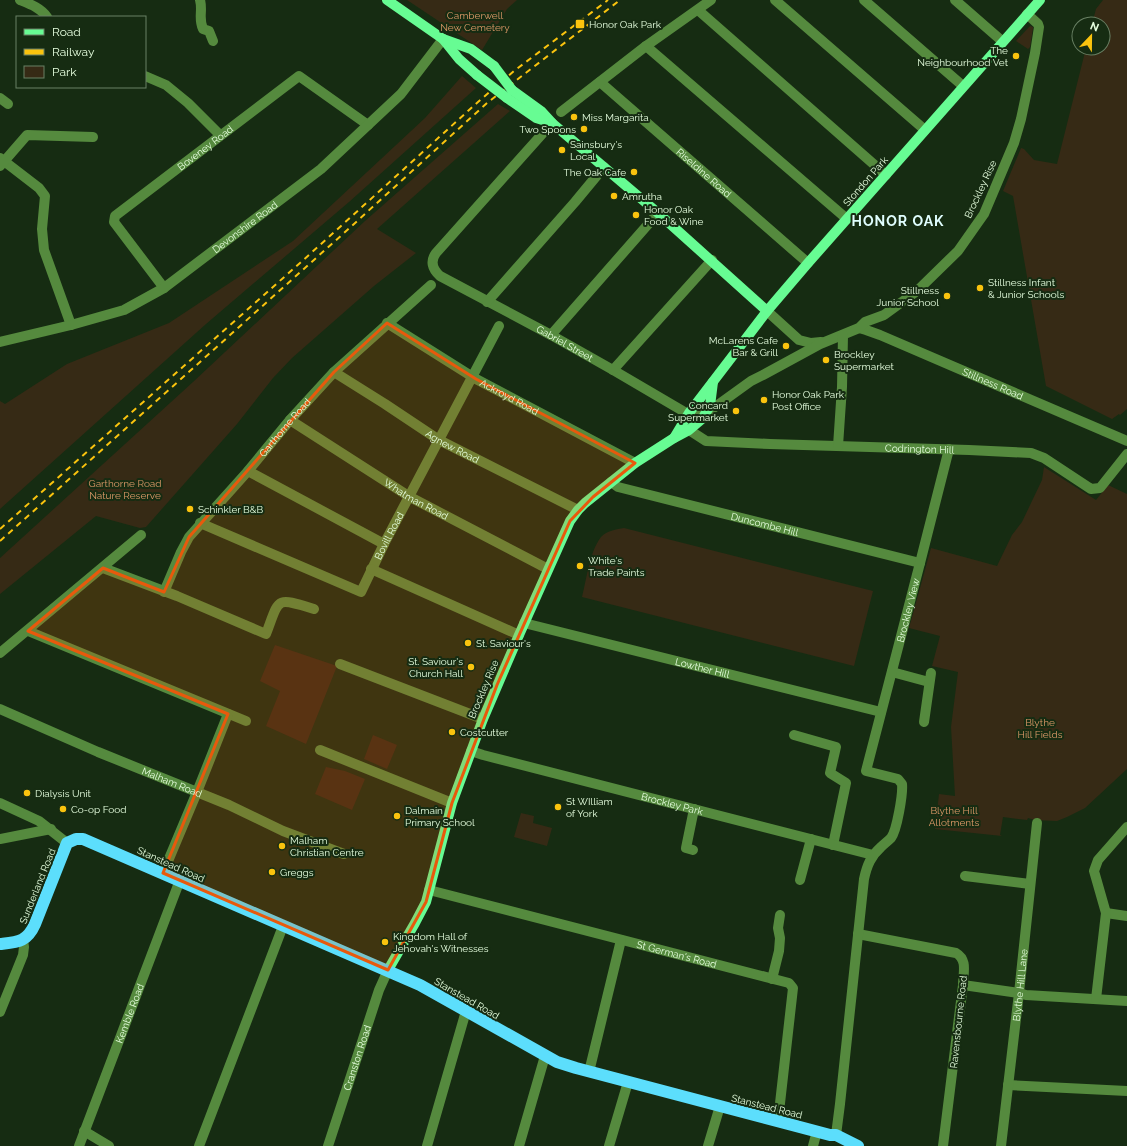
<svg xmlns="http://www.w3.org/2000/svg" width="1127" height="1146" viewBox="0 0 1127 1146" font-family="Raleway,sans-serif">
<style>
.green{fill:#362a15}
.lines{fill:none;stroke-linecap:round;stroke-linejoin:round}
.minor{stroke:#558a3e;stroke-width:10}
.major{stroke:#67fc93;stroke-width:10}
.highway{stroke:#5cdefc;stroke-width:12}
.rail{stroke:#fac30e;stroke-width:2;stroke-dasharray:6 5;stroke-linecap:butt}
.major-bridge{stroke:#67fc93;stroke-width:10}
.marked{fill:#e8590c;fill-opacity:0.2;stroke:#e8590c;stroke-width:3;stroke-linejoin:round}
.poi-dot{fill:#fac30e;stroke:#162c12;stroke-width:1.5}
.labels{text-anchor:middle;stroke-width:4;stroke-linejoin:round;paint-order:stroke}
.park-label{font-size:10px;fill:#df9a69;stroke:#162c12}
.poi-label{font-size:10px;fill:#e5fede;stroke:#162c12;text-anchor:start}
.street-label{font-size:10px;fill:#e5fede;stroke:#162c12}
.district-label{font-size:14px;font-weight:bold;letter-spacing:1px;fill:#e0fefe;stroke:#162c12}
</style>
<rect width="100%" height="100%" fill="#162c12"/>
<g class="green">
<path d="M407,0H517L507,9L482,50Z"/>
<path d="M1103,0H1127V409L1120,415L1119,414L1112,419L1046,386L1013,196L1003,191L1021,148L1024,149L1034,160L1057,164L1086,48H1103V24H1092L1096,9Z"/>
<path d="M1030,26L1033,27V28L1030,47L1028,49L1016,41Z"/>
<path d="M462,76L476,88L349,202L206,324L0,509V401L5,404L67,364L169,323L293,241L425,118Z"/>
<path d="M498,104L510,111L377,229L416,253L374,286L292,358L273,378L237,424L146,527L140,528L96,516L0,594V558L193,382L365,221Z"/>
<path d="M1044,467L1096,500L1108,485L1127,494V769L1085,808L1067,817L1057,821L1035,820L1028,818L1027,820L1003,817L1000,835L1002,836L935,829L939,794L955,796L951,727L958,672L932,666L940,636L909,628L931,548L997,566L1012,535L1022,522L1042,480Z"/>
<path d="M624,528L873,591L854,666L582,597C587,578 589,553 601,537C606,531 617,529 624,528Z"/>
<path d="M275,645L337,666L306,744L266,726L280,691L260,681Z"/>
<path d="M373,735L397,745L387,769L364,759Z"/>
<path d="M326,767L345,771L365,779L352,810L315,794Z"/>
<path d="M521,813L534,816L533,823L552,828L547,846L514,837Z"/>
</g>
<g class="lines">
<g class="minor">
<path d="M20,0C30,4 41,8 47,17"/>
<path d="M200,0C203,11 198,18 203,29L209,31L213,41"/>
<path d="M775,0L925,130"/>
<path d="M864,0L963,86"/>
<path d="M955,0L1002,41"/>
<path d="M698,10L886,175"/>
<path d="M646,46L847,219"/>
<path d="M145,76L166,85L188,103L220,135"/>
<path id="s1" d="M600,82L808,263"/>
<path d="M0,98L8,104"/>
<path d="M561,112L646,46L711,0"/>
<path id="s2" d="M552,123L436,253C430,261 432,269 440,276L551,335L613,370L688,414"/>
<path d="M0,158L39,188L45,196L42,229L44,250L71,325"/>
<path d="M0,166L27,135L93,137"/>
<path id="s3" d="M164,288L114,222L115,216L299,76L368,125"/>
<path d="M487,302L575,202L604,167"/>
<path d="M767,311L799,340L811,343L821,342"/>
<path id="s4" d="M387,323L476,379L635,463"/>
<path id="s5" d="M859,328L866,330L880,335L1127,441"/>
<path d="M551,335L658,213"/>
<path id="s6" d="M0,342L71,325L124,310L164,288L321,169L401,94L443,39"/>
<path d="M613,370L712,260"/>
<path id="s7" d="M334,372L385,404L439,440L578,510"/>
<path d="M694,405L696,410L701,412H708L751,381L763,375L820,344L859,328L865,322L884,315L917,291L958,251L984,214L1014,143L1021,119L1035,53L1039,27L1038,24L1027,14"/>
<path id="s8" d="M290,420L410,497L548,569"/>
<path id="s9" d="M689,430L706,441L770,444L969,450L1031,453L1044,458L1091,489L1100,488L1127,454"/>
<path d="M838,446L842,387L843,335"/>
<path d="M248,471L384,544"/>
<path id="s10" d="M611,482L618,487L920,563"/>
<path id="s11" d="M200,523L361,592L384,544L499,326"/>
<path d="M103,568L177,596L266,634C280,597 275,597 314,609"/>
<path d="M371,569L519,635"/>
<path id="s12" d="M164,592L181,552L189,537L248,471L290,420L334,372L431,285"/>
<path id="s13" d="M524,623L881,712"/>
<path d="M28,631L246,721"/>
<path d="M0,653L141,535"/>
<path d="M340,664L483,719"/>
<path d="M892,672L929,682"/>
<path id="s14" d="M0,709L98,752L229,805L283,831L344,854"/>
<path d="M924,722L931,673"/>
<path d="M794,735L836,747L830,773L846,783L833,845"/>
<path d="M320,750L452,803"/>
<path id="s15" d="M471,751L483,755L873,855"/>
<path d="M0,803L39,821L67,843"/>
<path d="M0,839L51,829"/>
<path d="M693,850L686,848L694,809"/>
<path d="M163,873L197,792L228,714"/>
<path d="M965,876L1030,884"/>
<path d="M800,880L811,839"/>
<path id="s16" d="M429,890L789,983L793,988L778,1121"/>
<path d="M1106,913L1127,916"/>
<path d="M858,934L956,953C968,960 963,973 963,985L943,1146"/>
<path d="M772,979L779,951L780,938L778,928L780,915"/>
<path d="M963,985L1019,993L1026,995L1127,1001"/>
<path d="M1096,999L1106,913L1094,871L1098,860L1127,827"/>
<path d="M0,1012L23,955L24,947L23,940"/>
<path d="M589,1072L621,940"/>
<path d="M1008,1085L1127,1091"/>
<path d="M84,1131L109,1146"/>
<path id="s17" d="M836,1135L840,1104L864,879C867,865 871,856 881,847C884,844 888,841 891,838C897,830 903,794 902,784L898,779L866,771L920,563L949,449"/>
<path id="s18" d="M79,1146L180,880"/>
<path d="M199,1146L283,926"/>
<path id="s19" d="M328,1146L379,990L388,970"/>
<path d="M427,1146L466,1011"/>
<path d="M519,1146L545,1056"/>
<path d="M609,1146L628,1082"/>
<path d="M708,1146L720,1106"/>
<path d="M813,1146L817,1131"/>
<path id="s20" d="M1001,1146L1019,993L1037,823"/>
</g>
<g class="major">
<path d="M387,0L443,39L471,49L494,66"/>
<path d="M443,39L459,59L477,75"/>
<path d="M512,90L541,111L552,123L658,213L767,311"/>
<path d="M507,98L536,118L552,123"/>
<path d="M674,438L689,413L767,311L808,263L1040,0"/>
<path d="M388,970L415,923L426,902L452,803L483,719L519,635L570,521L578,510L585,503L635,463L674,438L689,430L702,419L710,406L713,382"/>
</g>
<path class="highway" d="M0,944C18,942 27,942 35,924L67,843L76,839H83L420,985L557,1062L576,1068L830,1135H836L858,1146"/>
<g class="rail">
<path d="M0,529L300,263L478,102L514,71L608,0"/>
<path d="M0,541L344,233L487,103L620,0"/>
</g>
<g class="major-bridge">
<path d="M494,66L512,90"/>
<path d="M477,75L507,98"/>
</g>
</g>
<path class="marked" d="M387,323L476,379L635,463L593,497L570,521L497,685L452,803L426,902L388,970L163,873L228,714L28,631L103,568L164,592L189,537L334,372Z"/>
<g class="poi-dot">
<rect x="575" y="19" width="10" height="10" rx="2"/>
<circle cx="1016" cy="56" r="4"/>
<circle cx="574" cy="117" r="4"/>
<circle cx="584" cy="129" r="4"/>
<circle cx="562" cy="150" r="4"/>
<circle cx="634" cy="172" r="4"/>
<circle cx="614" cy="196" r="4"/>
<circle cx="636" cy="215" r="4"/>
<circle cx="980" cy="288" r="4"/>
<circle cx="947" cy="296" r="4"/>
<circle cx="786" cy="346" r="4"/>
<circle cx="826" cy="360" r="4"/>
<circle cx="764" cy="400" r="4"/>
<circle cx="736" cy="411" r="4"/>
<circle cx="190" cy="509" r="4"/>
<circle cx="580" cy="566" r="4"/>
<circle cx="468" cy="643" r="4"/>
<circle cx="471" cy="667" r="4"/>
<circle cx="452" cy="732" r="4"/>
<circle cx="27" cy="793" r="4"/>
<circle cx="558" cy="807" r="4"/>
<circle cx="63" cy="809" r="4"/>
<circle cx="397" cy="816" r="4"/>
<circle cx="282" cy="846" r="4"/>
<circle cx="272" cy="872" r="4"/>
<circle cx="385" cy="942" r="4"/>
</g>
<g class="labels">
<g class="park-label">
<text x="475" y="19">Camberwell<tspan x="475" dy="12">New Cemetery</tspan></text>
<text x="125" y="487">Garthorne Road<tspan x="125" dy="12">Nature Reserve</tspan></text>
<text x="1040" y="726">Blythe<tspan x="1040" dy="12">Hill Fields</tspan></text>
<text x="954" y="814">Blythe Hill<tspan x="954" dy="12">Allotments</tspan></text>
</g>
<g class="poi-label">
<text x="589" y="28">Honor Oak Park</text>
<text x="1008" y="54" text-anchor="end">The<tspan x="1008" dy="12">Neighbourhood Vet</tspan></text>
<text x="582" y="121">Miss Margarita</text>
<text x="576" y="133" text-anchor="end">Two Spoons</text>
<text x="570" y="148">Sainsbury's<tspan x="570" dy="12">Local</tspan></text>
<text x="626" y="176" text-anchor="end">The Oak Cafe</text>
<text x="622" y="200">Amrutha</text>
<text x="644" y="213">Honor Oak<tspan x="644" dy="12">Food &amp; Wine</tspan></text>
<text x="988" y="286">Stillness Infant<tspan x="988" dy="12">&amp; Junior Schools</tspan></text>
<text x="939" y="294" text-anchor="end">Stillness<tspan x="939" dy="12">Junior School</tspan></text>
<text x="778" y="344" text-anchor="end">McLarens Cafe<tspan x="778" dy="12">Bar &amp; Grill</tspan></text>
<text x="834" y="358">Brockley<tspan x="834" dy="12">Supermarket</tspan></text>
<text x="772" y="398">Honor Oak Park<tspan x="772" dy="12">Post Office</tspan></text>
<text x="728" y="409" text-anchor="end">Concard<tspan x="728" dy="12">Supermarket</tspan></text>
<text x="198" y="513">Schinkler B&amp;B</text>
<text x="588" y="564">White's<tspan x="588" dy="12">Trade Paints</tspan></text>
<text x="476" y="647">St. Saviour's</text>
<text x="463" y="665" text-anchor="end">St. Saviour's<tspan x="463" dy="12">Church Hall</tspan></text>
<text x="460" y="736">Costcutter</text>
<text x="35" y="797">Dialysis Unit</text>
<text x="566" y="805">St WIlliam<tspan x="566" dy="12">of York</tspan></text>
<text x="71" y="813">Co-op Food</text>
<text x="405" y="814">Dalmain<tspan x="405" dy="12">Primary School</tspan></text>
<text x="290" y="844">Malham<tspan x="290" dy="12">Christian Centre</tspan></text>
<text x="280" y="876">Greggs</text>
<text x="393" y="940">Kingdom Hall of<tspan x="393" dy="12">Jehovah's Witnesses</tspan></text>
</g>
<g class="street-label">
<text dy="4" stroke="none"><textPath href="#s3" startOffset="202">Boveney Road</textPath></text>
<text dy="4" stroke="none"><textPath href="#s1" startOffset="138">Riseldine Road</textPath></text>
<text transform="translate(865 181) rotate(-49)" y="4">Stondon Park</text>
<text transform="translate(980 189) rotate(-65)" y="4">Brockley Rise</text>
<text dy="4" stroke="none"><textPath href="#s6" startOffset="275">Devonshire Road</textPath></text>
<text dy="4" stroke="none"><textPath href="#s2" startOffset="342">Gabriel Street</textPath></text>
<text dy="4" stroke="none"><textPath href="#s5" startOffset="145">Stillness Road</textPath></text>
<text dy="4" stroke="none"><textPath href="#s4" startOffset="143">Ackroyd Road</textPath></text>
<text dy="4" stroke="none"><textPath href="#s12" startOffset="206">Garthorne Road</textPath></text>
<text dy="4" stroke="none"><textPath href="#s7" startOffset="140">Agnew Road</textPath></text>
<text dy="4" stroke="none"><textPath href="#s9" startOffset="234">Codrington Hill</textPath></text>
<text dy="4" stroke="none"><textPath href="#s8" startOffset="149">Whatman Road</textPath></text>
<text dy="4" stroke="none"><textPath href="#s10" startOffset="160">Duncombe Hill</textPath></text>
<text dy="4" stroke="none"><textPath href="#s11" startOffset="238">Bovill Road</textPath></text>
<text dy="4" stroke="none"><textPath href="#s17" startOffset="569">Brockley View</textPath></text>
<text dy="4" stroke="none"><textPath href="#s13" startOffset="184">Lowther Hill</textPath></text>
<text transform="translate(483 689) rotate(-67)" y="4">Brockley Rise</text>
<text dy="4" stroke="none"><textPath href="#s14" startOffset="187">Malham Road</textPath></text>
<text dy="4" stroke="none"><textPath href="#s15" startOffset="208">Brockley Park</textPath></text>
<text transform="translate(171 864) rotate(24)" y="4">Stanstead Road</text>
<text transform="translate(37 886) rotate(-68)" y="4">Sunderland Road</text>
<text dy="4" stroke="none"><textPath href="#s16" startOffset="256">St German's Road</textPath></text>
<text dy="4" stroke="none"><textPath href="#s20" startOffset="162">Blythe Hill Lane</textPath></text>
<text transform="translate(467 998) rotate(30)" y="4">Stanstead Road</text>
<text dy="4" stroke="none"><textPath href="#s18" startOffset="142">Kemble Road</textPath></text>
<text transform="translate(958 1022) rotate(-84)" y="4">Ravensbourne Road</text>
<text dy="4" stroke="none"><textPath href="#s19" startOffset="93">Cranston Road</textPath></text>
<text transform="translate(767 1106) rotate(14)" y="4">Stanstead Road</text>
</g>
<g class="district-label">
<text x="898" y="226">HONOR OAK</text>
</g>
</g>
<rect x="16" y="16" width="130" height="72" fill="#162c12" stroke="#698064"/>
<rect x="24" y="29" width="20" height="6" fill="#67fc93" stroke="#698064"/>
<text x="52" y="36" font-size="12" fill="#e5fede">Road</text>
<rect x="24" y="49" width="20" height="6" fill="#fac30e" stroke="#698064"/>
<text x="52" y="56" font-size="12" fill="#e5fede">Railway</text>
<rect x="24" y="66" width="20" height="12" fill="#362a15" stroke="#698064"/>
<text x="52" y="76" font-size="12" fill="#e5fede">Park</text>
<g transform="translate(1091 36) rotate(22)"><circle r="19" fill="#162c12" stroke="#698064"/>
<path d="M0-3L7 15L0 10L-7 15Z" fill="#fac30e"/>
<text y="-6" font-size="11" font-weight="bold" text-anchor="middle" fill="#e5fede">N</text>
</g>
</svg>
